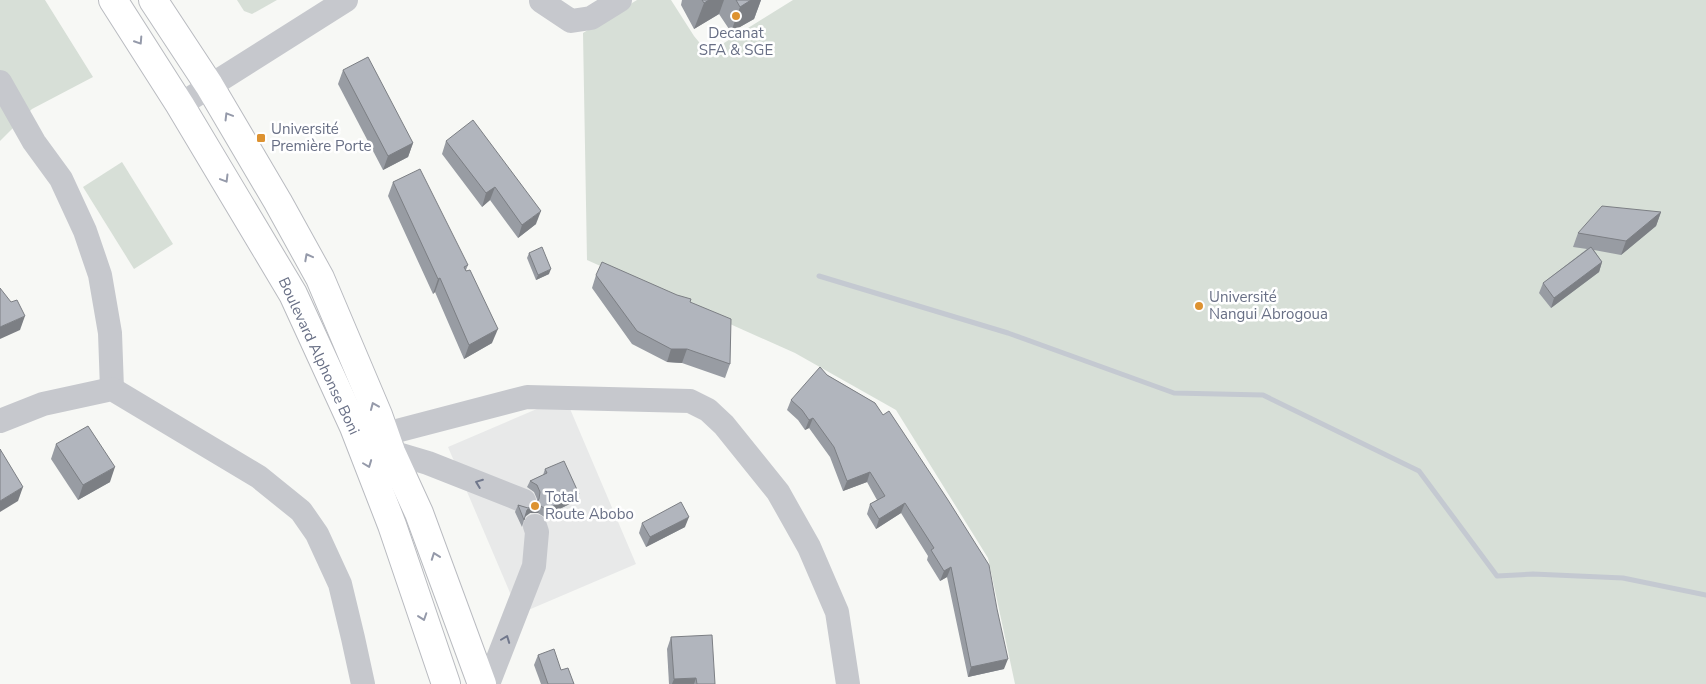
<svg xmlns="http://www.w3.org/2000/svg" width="1706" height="684" viewBox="0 0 1706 684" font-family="'Nunito Sans',sans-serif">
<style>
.built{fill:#e8e9e9}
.green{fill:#d7dfd7}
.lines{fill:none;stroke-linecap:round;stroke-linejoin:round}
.stream{stroke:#c4c9d1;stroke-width:5}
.major-casing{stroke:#b9bbc0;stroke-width:30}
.minor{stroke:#c6c8cd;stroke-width:24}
.major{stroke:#fff;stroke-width:28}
.wall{fill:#989ca3}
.shaded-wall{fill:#7c7f84}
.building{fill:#b1b5bd;stroke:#7c7f84}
.oneway{stroke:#959aaa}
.oneway2{stroke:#71788c}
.poi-dot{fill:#dd9230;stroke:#fff;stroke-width:2}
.labels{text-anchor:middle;stroke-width:5;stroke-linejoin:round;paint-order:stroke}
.poi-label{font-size:15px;fill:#686f85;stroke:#fff;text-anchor:start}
.street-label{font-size:15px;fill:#686f85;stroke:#fff}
</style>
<rect width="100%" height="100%" fill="#f7f8f5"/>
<path class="built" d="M565,397L636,564L519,614L448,447Z"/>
<g class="green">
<path d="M0,0H45L93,77L32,109L0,141Z"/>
<path d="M237,0H277L252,14L244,11Z"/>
<path d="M637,0H671L694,36L708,53L793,0H1706V684H1015L988,558L896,410L795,353L587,260L583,33Z"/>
<path d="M122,162L173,244L134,269L83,187Z"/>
</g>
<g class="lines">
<path class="stream" d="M819,276L1008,333L1174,393L1263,395L1419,471L1497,576L1533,574L1623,578L1706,595"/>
<defs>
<g id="major">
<path d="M113,0L180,105L293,294L354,427L392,525L446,684"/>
<path d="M153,0L209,85L278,202L320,278L378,415L391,452L419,513L482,684"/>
</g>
</defs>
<use href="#major" class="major-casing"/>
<g class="minor">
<path d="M541,1L571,21L591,18L620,0"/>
<path d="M0,82L34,142L61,179L85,231L100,275L110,333L112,389"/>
<path d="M180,105L346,0"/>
<path d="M0,421L43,404L112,389L259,477L301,511L317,534L340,584L353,638L363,684"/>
<path d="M385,434L527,397L690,401L708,410L724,425L778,492L809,547L837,612L848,684"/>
<path d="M391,452L428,463L524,501"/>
<path d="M488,684L534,566L537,532L535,526"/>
</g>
<use href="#major" class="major"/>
</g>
<g class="wall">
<path d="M682,0H761L754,19L731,32L719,14L694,29L681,5Z"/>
<path d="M343,70L413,143L408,157L383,170L338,84Z"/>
<path d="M446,141L536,224L518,238L490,200L482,207L442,154Z"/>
<path d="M393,182L468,265L466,270L492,343L464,359L435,292L433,294L388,196Z"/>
<path d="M1661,212L1656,226L1621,255L1594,250L1602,262L1599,272L1551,308L1539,293L1543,283L1587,249L1573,247L1578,233Z"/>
<path d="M529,253L549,274L536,280L527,258Z"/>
<path d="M596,275L690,302L730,364L725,378L682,363L667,362L632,344L592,288Z"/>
<path d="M827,375L875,403L1004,669L968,677L947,577L940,581L927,560L928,556L901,513L876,529L867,514L870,504L877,500L867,482L843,491L830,457L809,428L805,430L798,420L787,410L791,400Z"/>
<path d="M56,444L110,482L78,500L51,459Z"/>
<path d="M545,469L576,501L551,513L550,516L546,518L538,513H530L525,517L522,527L515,512L518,505L528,508L535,505L537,502V499L534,492L527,487L530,481L543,475Z"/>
<path d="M642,523L685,527L646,547L639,533Z"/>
<path d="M671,637L715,684H669L667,649Z"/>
<path d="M538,655L561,670L574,684H541L534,665Z"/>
</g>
<g class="shaded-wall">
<path d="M709,0H724L719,14L694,29L704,3Z"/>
<path d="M751,0H761L754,19L731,32L740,7Z"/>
<path d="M413,143L408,157L383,170L388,156Z"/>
<path d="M495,187L490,200L482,207L486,193Z"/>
<path d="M541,211L536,224L518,238L522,225Z"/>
<path d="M1661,212L1656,226L1621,255L1626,241Z"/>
<path d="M1602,262L1599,272L1551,308L1554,298Z"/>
<path d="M551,269L549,274L536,280L538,275Z"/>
<path d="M440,278L435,292L433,294L438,279Z"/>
<path d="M25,316L20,330L0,339V327Z"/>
<path d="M498,329L492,343L464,359L469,345Z"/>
<path d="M671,349H687L682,363L667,362Z"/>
<path d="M813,418L809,428L805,430L809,420Z"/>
<path d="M115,467L110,482L78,500L83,485Z"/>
<path d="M870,472L867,482L843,491L847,481Z"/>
<path d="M23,487L18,501L0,512V501Z"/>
<path d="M579,494L576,501L551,513L550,516L546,518L548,511L551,507Z"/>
<path d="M905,503L901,513L876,529L879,519Z"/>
<path d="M533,506H541L538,513H530L524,517L527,510Z"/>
<path d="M689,517L685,527L646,547L650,537Z"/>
<path d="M951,567L947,577L940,581L944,571Z"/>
<path d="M1008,659L1004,669L968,677L971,667Z"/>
<path d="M696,678L694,684H672L674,679Z"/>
</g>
<g class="building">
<path d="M702,0H709L704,3Z"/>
<path d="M736,0H751L740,7Z"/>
<path d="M368,57L413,143L388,156L343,70Z"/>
<path d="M473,120L541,211L522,225L495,187L486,193L446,141Z"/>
<path d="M420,169L468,265L464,267L466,271L470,270L498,329L469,345L440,278L438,279L393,182Z"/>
<path d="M1602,206L1661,212L1626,241L1578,233Z"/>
<path d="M542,247L551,269L538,275L529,253Z"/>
<path d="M1591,247L1602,262L1554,298L1543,283Z"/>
<path d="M602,262L677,295L691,299L690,302L731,319L730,364L687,349H671L637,331L596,275Z"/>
<path d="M0,288L11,302L17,300L25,316L0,327Z"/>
<path d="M820,367L827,375L875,403L883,415L889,411L948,500L989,565L997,609L1008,659L971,667L951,567L944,571L931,550L934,548L905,503L879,519L870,504L885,496L870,472L847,481L834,447L813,418L809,420L802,410L791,400Z"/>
<path d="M88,426L115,467L83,485L56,444Z"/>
<path d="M0,449L23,487L0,501Z"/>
<path d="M564,461L579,494L551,507L553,509L548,511L541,506H533L527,510L524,520L518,505L528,508L535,505L539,499L540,492L537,485L530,481L547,473L545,469Z"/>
<path d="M681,502L689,517L650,537L642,523Z"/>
<path d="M712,635L715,684H697L696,678L674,679L671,637Z"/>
<path d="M554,649L561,670L568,668L574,684H548L538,655Z"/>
</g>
<defs><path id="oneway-chevron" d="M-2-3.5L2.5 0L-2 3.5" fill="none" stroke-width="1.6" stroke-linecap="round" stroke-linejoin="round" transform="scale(1.25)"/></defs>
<g class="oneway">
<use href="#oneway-chevron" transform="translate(139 41) rotate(57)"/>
<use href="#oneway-chevron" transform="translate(228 116) rotate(-121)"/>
<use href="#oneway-chevron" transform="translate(225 179) rotate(59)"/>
<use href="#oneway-chevron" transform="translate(308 257) rotate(-118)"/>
<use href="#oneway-chevron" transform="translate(374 406) rotate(-113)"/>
<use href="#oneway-chevron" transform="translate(368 464) rotate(69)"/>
<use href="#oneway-chevron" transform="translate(435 556) rotate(-110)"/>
<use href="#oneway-chevron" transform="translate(423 617) rotate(71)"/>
</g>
<g class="oneway2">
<use href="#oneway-chevron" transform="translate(479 483) rotate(-159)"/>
<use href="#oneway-chevron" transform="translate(506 639) rotate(-69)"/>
</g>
<g class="poi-dot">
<circle cx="736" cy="16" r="5"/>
<rect x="256" y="133" width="10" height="10" rx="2.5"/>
<circle cx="1199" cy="306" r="5"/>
<circle cx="535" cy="506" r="5"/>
</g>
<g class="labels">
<g class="poi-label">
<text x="736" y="38" text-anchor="middle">Decanat<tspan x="736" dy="17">SFA &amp; SGE</tspan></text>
<text x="271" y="134">Université<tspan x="271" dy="17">Première Porte</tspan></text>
<text x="1209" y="302">Université<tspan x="1209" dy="17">Nangui Abrogoua</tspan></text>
<text x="545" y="502">Total<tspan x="545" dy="17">Route Abobo</tspan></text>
</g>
<g class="street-label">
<text transform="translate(319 356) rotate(65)" y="5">Boulevard Alphonse Boni</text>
</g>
</g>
</svg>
